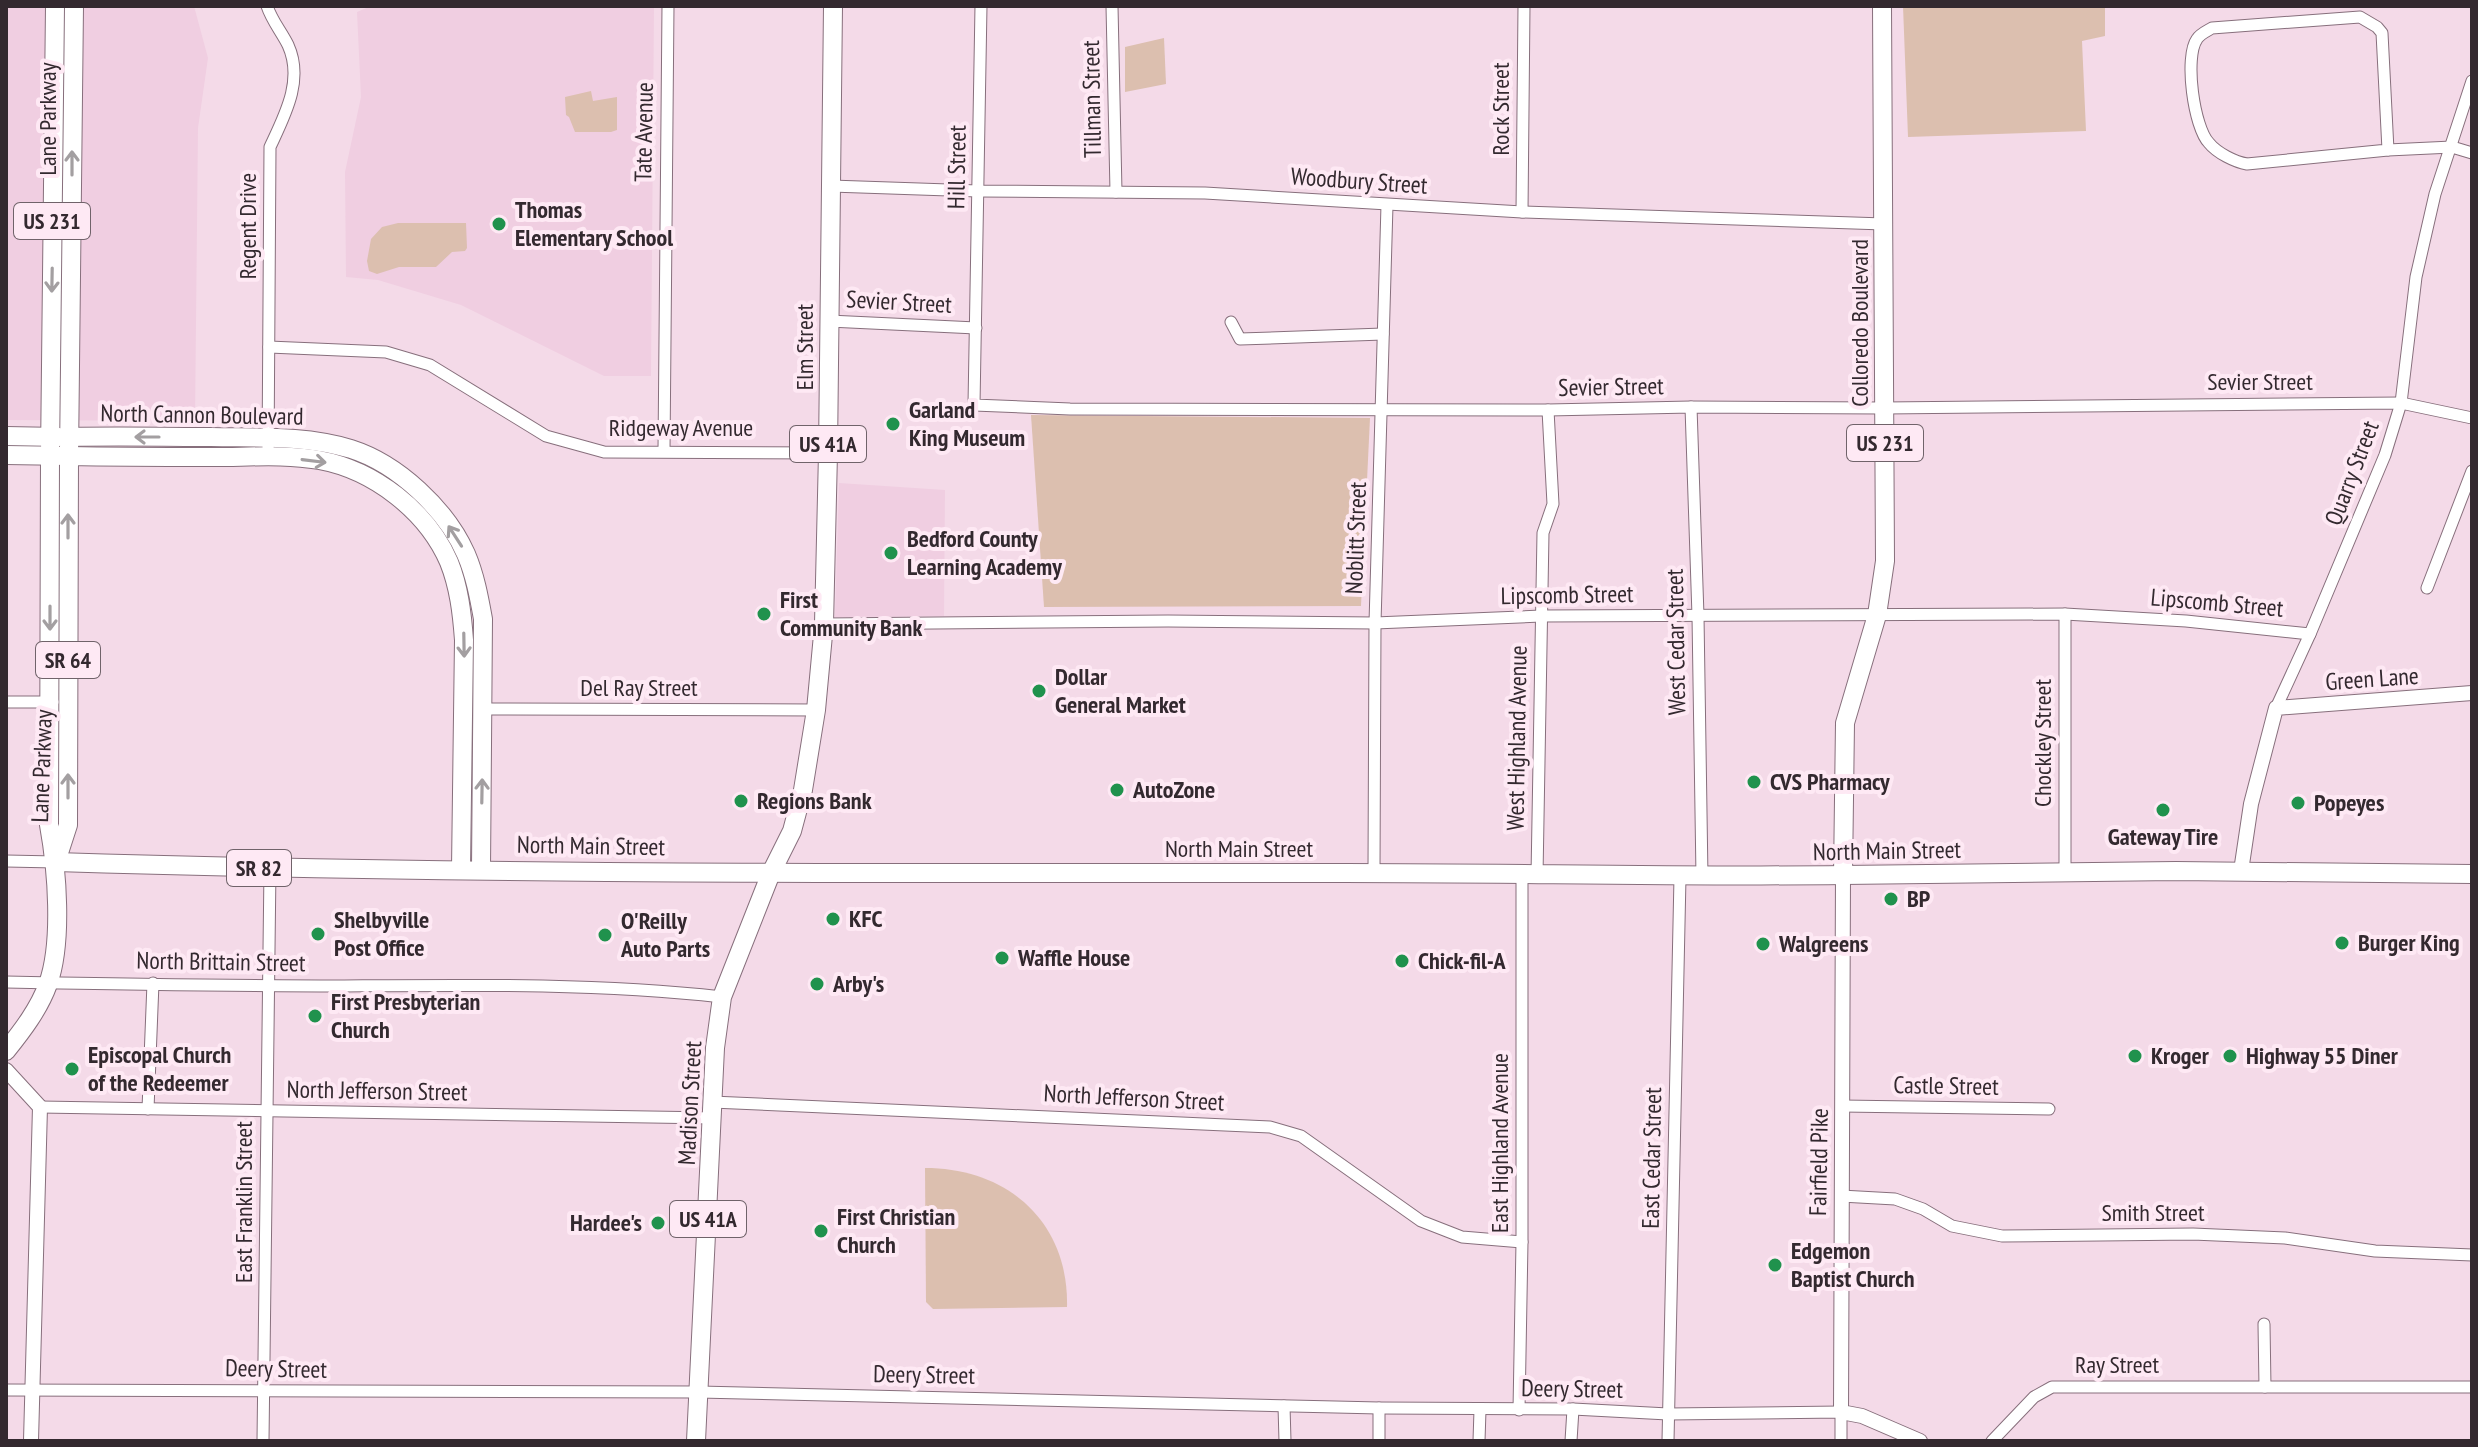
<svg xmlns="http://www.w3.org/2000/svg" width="2478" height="1447" viewBox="0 0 2478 1447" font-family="'PT Sans Narrow',sans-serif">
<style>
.built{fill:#f0cee1}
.green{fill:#dcbfaf}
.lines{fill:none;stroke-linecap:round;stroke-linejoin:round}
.minor-casing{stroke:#876f7c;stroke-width:13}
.tertiary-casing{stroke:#876f7c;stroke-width:16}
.primary-casing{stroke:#876f7c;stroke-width:20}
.trunk-casing{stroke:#876f7c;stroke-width:20}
.minor{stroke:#fff;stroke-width:11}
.tertiary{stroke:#fff;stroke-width:14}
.primary{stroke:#fff;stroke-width:18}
.trunk{stroke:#fff;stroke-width:18}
.oneway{stroke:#a39fa1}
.poi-dot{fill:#20924d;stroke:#fee9f4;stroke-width:3}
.labels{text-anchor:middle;stroke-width:8;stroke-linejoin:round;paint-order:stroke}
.shield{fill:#fee9f4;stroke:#70636a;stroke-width:2}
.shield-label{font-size:22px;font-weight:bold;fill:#33292f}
.street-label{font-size:24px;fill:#33292f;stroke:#fee9f4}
.poi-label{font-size:24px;font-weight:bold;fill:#33292f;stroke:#fee9f4;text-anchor:start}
</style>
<rect width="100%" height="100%" fill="#f4dae8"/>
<g class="built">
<path d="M6,6H194L208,58L198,128L195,421L6,420Z"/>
<path d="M371,6H654L651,376H604L461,305L378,280L346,277L345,172L361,97L357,12Z"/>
<path d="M839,483L945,490L944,616L835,617Z"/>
</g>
<g class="green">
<path d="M1903,6H2105V36L2082,41L2086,131L1908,137Z"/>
<path d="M1164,38L1166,84L1125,92V47Z"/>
<path d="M591,91L593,101L617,97V130L611,132H575L569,117L566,115L565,97Z"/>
<path d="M466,223L467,248L465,251L452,252L436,267H399L377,274L369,271L367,261L371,239L382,227L398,223Z"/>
<path d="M1031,415L1370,418L1361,606L1044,607Z"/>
<path d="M925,1168C1008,1168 1069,1222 1067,1307L933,1309L926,1302Z"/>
</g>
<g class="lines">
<defs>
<g id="minor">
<path d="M267,6C272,21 281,31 288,45C304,80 285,115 270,147L268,457"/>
<path d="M981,6L974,405L1070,409L1548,410L1691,407L1884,408L2401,403L2472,418"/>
<path d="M1112,6L1116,192"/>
<path d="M2360,17L2377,27L2382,33L2388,150L2247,164C2235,162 2217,153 2209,143C2194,128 2184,57 2197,39C2200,34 2207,31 2212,28Z"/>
<path d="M2388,150L2452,147L2472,153"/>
<path d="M831,186L978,191L1205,193L1522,212L1884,224"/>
<path d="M1522,212L1524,6"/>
<path d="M829,321L976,328"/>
<path d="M1231,322L1240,339L1383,334"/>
<path d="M269,347L386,352L430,365L546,436L604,452L828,453"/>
<path d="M1691,407L1698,616L1702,877"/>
<path d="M664,451L668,6"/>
<path d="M2427,588L2472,471"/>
<path d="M824,624L1168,621L1375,623L1541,616L2065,614L2186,621L2310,634"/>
<path d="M6,702H53"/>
<path d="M2276,708L2310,634L2385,455L2401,403L2416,277L2435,194L2472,81"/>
<path d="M480,709L816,710"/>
<path d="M6,861L56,862"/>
<path d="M1374,872L1375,623L1387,205"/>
<path d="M2065,872V614"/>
<path d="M1537,876L1543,533L1553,504L1548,410"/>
<path d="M6,982C117,984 229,986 340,986C468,985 595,983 722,997"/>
<path d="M712,1102L1270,1127L1301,1136L1421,1221L1462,1237L1522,1242"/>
<path d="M1842,1106L2049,1109"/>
<path d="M40,1107L713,1118"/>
<path d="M148,1109L153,983"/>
<path d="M1841,1196L1895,1199L1923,1209L1952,1226L2002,1236L2193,1234L2285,1238L2375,1251L2472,1255"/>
<path d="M2264,1324L2265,1387"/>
<path d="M6,1390L699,1392L1379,1408L1573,1409L1668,1414L1841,1412V1441"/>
<path d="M1284,1406L1285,1441"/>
<path d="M1379,1408V1441"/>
<path d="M1519,1410L1522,1242V876"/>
<path d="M263,1441L270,868"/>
<path d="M1479,1441L1480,1410"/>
<path d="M1571,1441L1573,1409"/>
<path d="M1668,1441L1680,877"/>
<path d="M1992,1441L2034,1397L2052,1387H2472"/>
</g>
<g id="tertiary">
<path d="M2241,871L2251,804L2276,708L2472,693"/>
<path d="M1843,875L1841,1412L1862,1416L1920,1441"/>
<path d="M6,1070L40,1107L31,1441"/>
</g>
<g id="primary">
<path d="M70,437C117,436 164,437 211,437C258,438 305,435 351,449C398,464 446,509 466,554C475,575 479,597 483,619L481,869"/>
<path d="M56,862C472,875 888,873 1304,873C1484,872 1664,877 1843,875"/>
<path d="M56,862L68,825L69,456C118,457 166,457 215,457C249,457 286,454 319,460C374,470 427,511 449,562C459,587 462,613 464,640L461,869"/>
<path d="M6,1051C22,1031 39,1009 48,984C63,942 57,869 49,825L50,456"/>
<path d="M696,1441L715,1048L722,997L771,873L792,831L803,790L816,710L824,624L828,453L833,6"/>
</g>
<g id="trunk">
<path d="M1882,6L1885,561L1877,615L1845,723L1843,875L2176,871L2472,874"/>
<path d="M6,436L59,437"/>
<path d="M6,455L69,456L74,6"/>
<path d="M50,456L55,6"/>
</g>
</defs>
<use href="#minor" class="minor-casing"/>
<use href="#tertiary" class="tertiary-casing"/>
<use href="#primary" class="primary-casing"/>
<use href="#trunk" class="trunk-casing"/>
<use href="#minor" class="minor"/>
<use href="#tertiary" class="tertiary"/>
<use href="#primary" class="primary"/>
<use href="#trunk" class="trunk"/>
</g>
<defs><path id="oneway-shaft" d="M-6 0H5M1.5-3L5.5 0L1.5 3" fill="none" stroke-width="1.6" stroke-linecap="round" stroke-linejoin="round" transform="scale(2)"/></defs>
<g class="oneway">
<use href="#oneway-shaft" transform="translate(72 163) rotate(-90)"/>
<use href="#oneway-shaft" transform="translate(52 280) rotate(91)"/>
<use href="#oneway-shaft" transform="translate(147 437) rotate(-180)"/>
<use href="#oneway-shaft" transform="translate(314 461) rotate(7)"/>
<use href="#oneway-shaft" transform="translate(68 526) rotate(-90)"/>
<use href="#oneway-shaft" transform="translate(455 536) rotate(-123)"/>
<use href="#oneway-shaft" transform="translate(50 618) rotate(90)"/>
<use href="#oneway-shaft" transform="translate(464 645) rotate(89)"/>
<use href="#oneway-shaft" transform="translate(68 786) rotate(-90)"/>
<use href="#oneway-shaft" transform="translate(482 791) rotate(-89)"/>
</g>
<g class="poi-dot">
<circle cx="499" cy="224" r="8"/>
<circle cx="893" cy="424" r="8"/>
<circle cx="891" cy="553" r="8"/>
<circle cx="764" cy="614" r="8"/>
<circle cx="1039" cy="691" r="8"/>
<circle cx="1754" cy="782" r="8"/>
<circle cx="1117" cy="790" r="8"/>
<circle cx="741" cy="801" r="8"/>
<circle cx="2298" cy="803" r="8"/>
<circle cx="2163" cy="810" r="8"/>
<circle cx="1891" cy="899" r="8"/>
<circle cx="833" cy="919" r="8"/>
<circle cx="318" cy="934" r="8"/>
<circle cx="605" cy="935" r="8"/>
<circle cx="2342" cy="943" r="8"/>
<circle cx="1763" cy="944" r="8"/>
<circle cx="1002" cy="958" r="8"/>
<circle cx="1402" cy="961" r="8"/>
<circle cx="817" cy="984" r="8"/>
<circle cx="315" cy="1016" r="8"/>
<circle cx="2135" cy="1056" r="8"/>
<circle cx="2230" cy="1056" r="8"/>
<circle cx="72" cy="1069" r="8"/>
<circle cx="658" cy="1223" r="8"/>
<circle cx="821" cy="1231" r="8"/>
<circle cx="1775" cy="1265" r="8"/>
</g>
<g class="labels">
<g class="shield">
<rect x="14" y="203" width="76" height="36" rx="6"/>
<rect x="1847" y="425" width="76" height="36" rx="6"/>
<rect x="790" y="426" width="76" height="36" rx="6"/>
<rect x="36" y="642" width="64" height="36" rx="6"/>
<rect x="227" y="850" width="64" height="36" rx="6"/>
<rect x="670" y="1201" width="76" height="36" rx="6"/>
</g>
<g class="shield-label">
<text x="52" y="229">US 231</text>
<text x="1885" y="451">US 231</text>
<text x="828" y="452">US 41A</text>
<text x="68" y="668">SR 64</text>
<text x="259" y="876">SR 82</text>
<text x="708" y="1227">US 41A</text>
</g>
<g class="street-label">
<text transform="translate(1092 99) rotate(-91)" y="8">Tillman Street</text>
<text transform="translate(1501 109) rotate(-90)" y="8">Rock Street</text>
<text transform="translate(48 119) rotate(-90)" y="8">Lane Parkway</text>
<text transform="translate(644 132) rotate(-89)" y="8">Tate Avenue</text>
<text transform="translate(957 167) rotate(-89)" y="8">Hill Street</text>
<text transform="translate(1359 181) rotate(4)" y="8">Woodbury Street</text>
<text transform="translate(248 226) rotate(-90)" y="8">Regent Drive</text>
<text transform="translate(899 302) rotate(3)" y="8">Sevier Street</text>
<text transform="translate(1860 323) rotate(-90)" y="8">Colloredo Boulevard</text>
<text transform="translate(805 347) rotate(-90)" y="8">Elm Street</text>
<text x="2260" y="390">Sevier Street</text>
<text transform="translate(1611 387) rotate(-1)" y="8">Sevier Street</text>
<text transform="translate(202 415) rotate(1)" y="8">North Cannon Boulevard</text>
<text x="681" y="436">Ridgeway Avenue</text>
<text transform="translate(2352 473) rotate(-69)" y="8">Quarry Street</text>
<text transform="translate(1356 538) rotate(-88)" y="8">Noblitt Street</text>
<text transform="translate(1567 595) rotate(-1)" y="8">Lipscomb Street</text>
<text transform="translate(2217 603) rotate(5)" y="8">Lipscomb Street</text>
<text transform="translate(1676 642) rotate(-91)" y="8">West Cedar Street</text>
<text transform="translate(2372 679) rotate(-4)" y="8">Green Lane</text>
<text x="639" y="696">Del Ray Street</text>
<text transform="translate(1517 738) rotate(-89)" y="8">West Highland Avenue</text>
<text transform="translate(2043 743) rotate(-90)" y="8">Chockley Street</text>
<text transform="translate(42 766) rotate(-88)" y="8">Lane Parkway</text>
<text transform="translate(591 846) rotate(1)" y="8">North Main Street</text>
<text x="1239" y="857">North Main Street</text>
<text transform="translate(1887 851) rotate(-1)" y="8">North Main Street</text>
<text transform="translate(221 962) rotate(1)" y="8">North Brittain Street</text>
<text transform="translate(1946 1086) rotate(1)" y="8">Castle Street</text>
<text transform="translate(377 1091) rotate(1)" y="8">North Jefferson Street</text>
<text transform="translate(1134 1098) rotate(3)" y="8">North Jefferson Street</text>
<text transform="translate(690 1103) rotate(-87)" y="8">Madison Street</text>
<text transform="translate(1500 1143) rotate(-90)" y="8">East Highland Avenue</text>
<text transform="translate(1652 1158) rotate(-89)" y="8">East Cedar Street</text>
<text transform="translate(1819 1162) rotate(-89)" y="8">Fairfield Pike</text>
<text transform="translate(244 1202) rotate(-90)" y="8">East Franklin Street</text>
<text x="2153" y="1221">Smith Street</text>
<text x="2117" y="1373">Ray Street</text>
<text transform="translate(276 1369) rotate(1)" y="8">Deery Street</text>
<text transform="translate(924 1375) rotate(1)" y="8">Deery Street</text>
<text transform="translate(1572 1389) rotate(1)" y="8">Deery Street</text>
</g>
<g class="poi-label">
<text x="515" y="218">Thomas<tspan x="515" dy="28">Elementary School</tspan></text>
<text x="909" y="418">Garland<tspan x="909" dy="28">King Museum</tspan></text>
<text x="907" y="547">Bedford County<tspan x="907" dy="28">Learning Academy</tspan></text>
<text x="780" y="608">First<tspan x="780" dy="28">Community Bank</tspan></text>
<text x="1055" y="685">Dollar<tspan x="1055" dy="28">General Market</tspan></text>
<text x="1770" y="790">CVS Pharmacy</text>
<text x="1133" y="798">AutoZone</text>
<text x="757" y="809">Regions Bank</text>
<text x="2314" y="811">Popeyes</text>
<text x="2163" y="845" text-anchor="middle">Gateway Tire</text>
<text x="1907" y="907">BP</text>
<text x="849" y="927">KFC</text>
<text x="334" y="928">Shelbyville<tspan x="334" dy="28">Post Office</tspan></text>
<text x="621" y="929">O'Reilly<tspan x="621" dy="28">Auto Parts</tspan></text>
<text x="2358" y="951">Burger King</text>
<text x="1779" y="952">Walgreens</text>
<text x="1018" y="966">Waffle House</text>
<text x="1418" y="969">Chick-fil-A</text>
<text x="833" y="992">Arby's</text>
<text x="331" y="1010">First Presbyterian<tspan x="331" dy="28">Church</tspan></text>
<text x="88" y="1063">Episcopal Church<tspan x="88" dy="28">of the Redeemer</tspan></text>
<text x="2151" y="1064">Kroger</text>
<text x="2246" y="1064">Highway 55 Diner</text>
<text x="837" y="1225">First Christian<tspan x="837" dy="28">Church</tspan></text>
<text x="642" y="1231" text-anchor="end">Hardee's</text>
<text x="1791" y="1259">Edgemon<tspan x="1791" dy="28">Baptist Church</tspan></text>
</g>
</g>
<rect width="2478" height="1447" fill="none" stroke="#33292f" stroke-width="16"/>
</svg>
